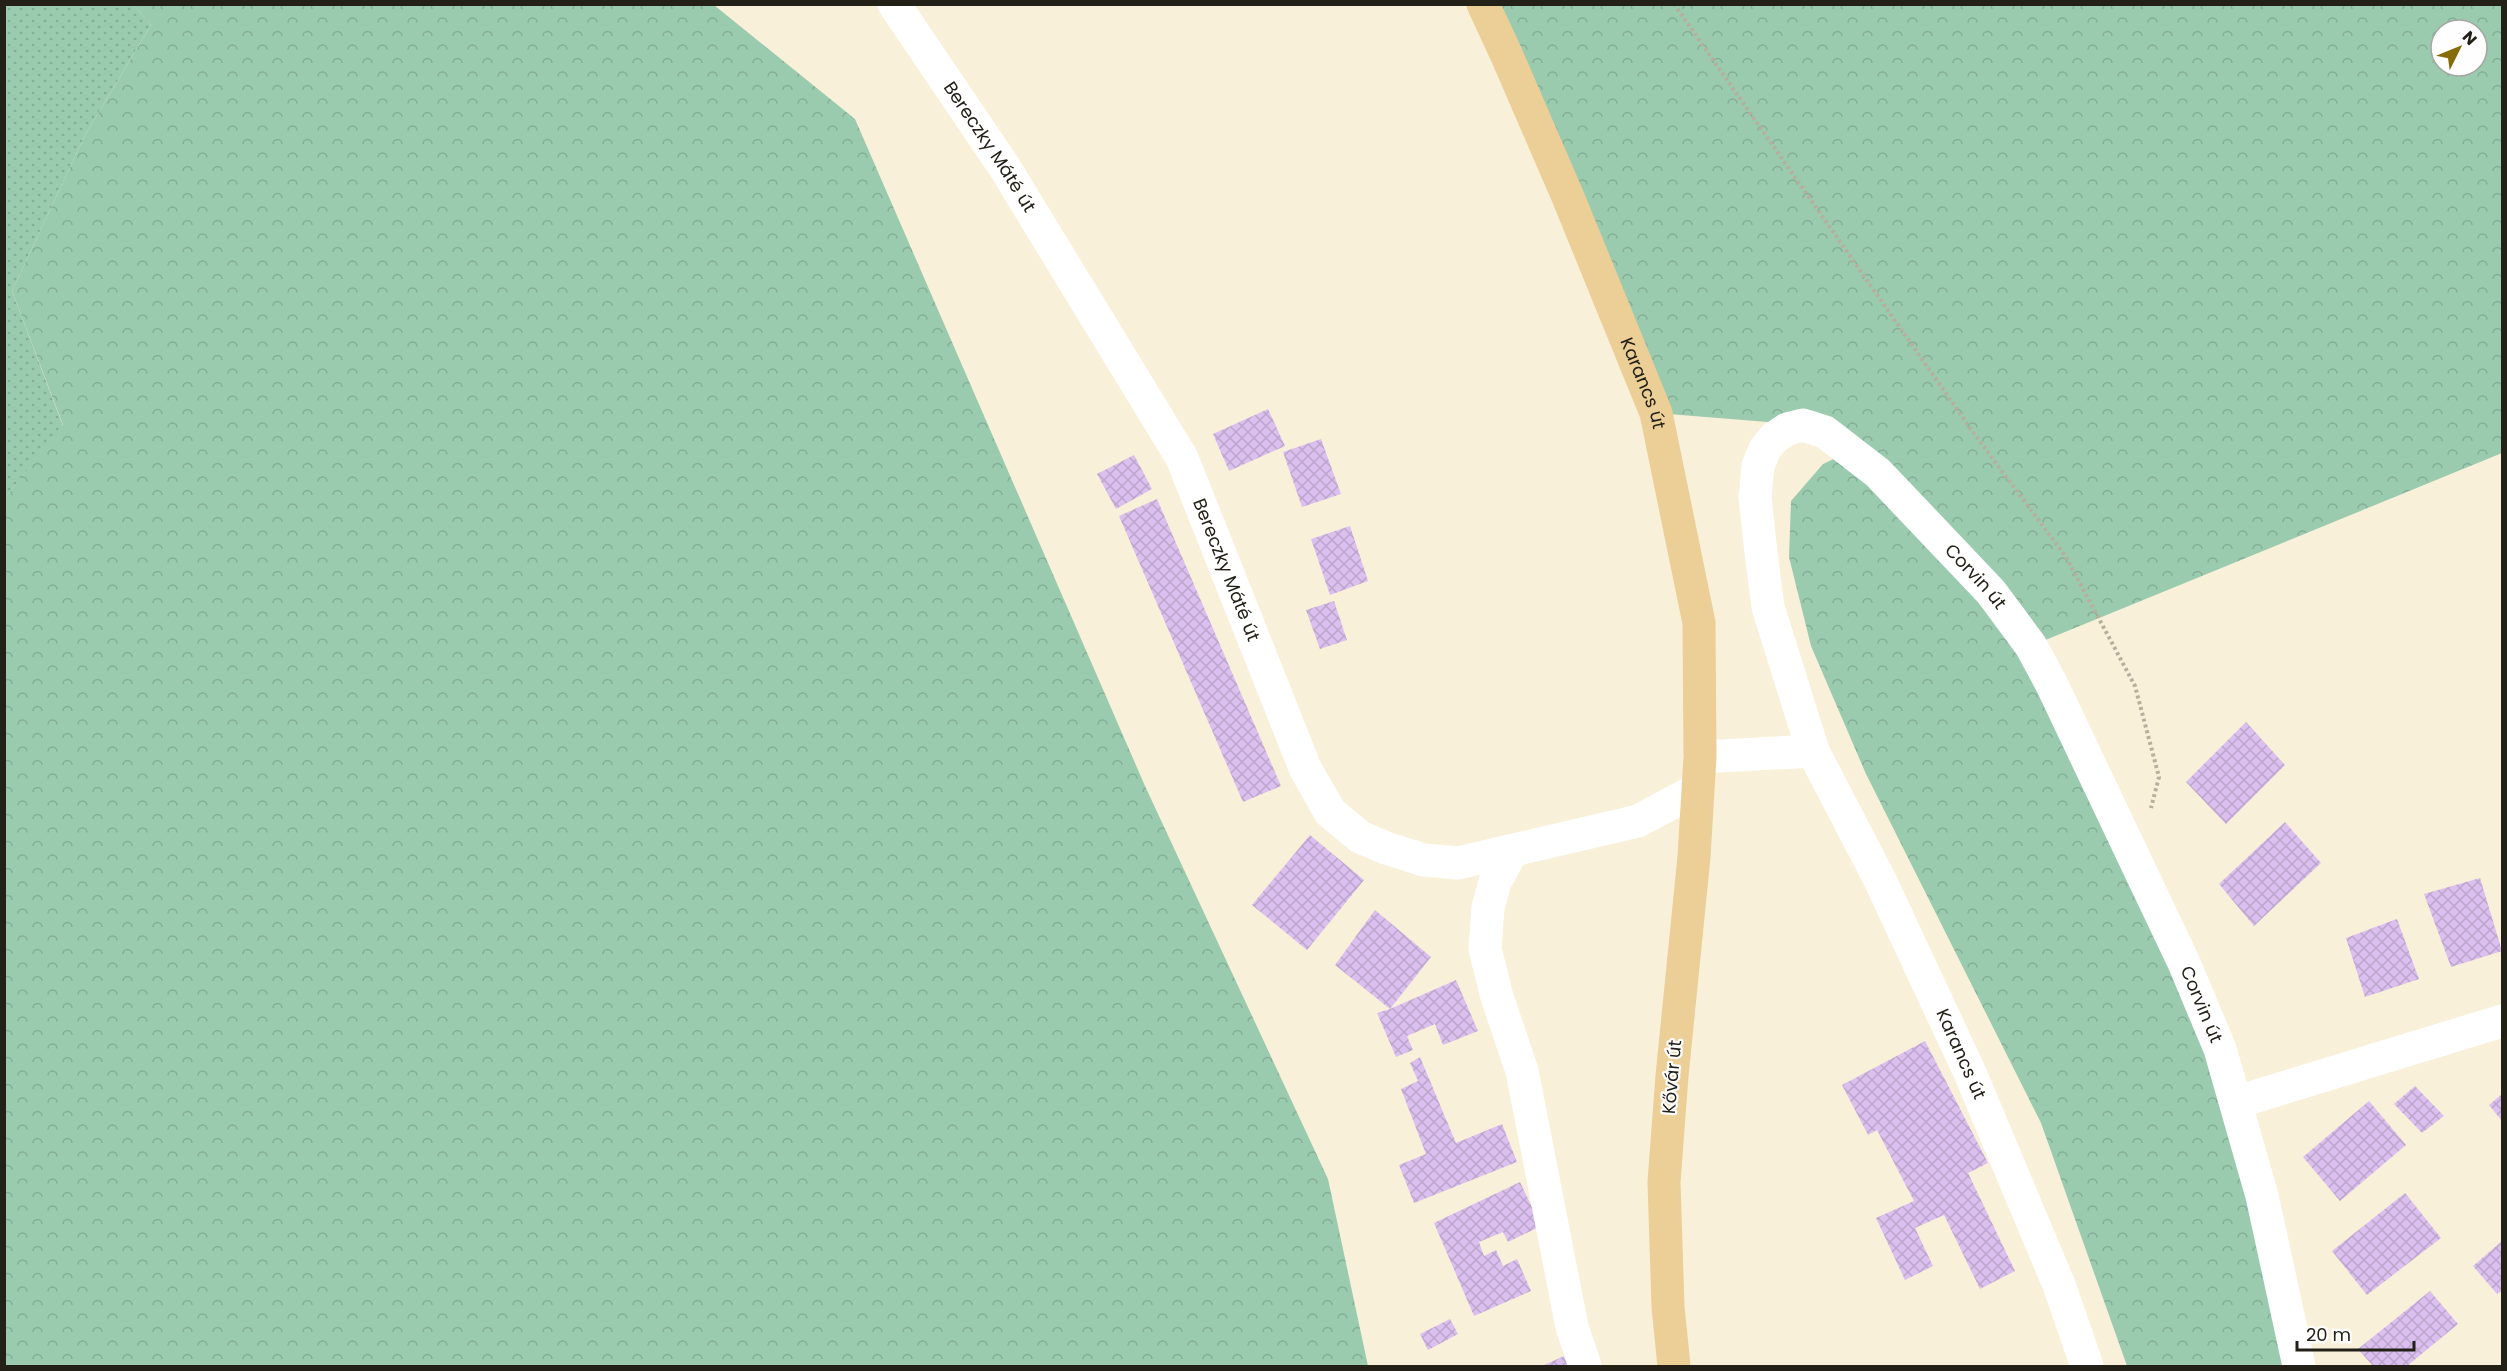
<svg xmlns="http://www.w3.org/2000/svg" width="2507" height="1371" viewBox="0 0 2507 1371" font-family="Poppins,sans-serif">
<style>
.grass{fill:url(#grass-dots)}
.forest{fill:url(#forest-crowns);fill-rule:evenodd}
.building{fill:url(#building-cross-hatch)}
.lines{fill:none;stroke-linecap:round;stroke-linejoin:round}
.path{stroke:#b6af9d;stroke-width:4;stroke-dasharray:3 3;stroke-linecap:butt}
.minor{stroke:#fff;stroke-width:33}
.major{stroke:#ecce97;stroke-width:33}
.labels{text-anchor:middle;stroke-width:4.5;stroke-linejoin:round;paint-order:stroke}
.street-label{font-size:18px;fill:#232018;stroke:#fefefe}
</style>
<defs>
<pattern id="grass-dots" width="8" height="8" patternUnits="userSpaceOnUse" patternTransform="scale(1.5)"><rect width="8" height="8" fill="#9acbaf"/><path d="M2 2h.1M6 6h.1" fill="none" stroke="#84ae96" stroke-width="1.8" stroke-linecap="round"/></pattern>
<pattern id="forest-crowns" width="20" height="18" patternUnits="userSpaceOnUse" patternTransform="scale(1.5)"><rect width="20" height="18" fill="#9acbaf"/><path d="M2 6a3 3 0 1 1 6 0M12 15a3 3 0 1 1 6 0" fill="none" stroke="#84ae96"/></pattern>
<pattern id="building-cross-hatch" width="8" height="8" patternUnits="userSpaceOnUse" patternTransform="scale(1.5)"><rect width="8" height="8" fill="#dbc0ef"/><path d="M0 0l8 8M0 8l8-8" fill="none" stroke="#bca5cc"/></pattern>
</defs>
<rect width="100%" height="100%" fill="#f9f0da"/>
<path class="grass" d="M5,5H134L151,25L85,135L12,291L63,426L5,498Z"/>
<g class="forest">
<path d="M134,5H714L855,119L1145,786L1328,1179L1368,1366H5V498L63,425L12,291L85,135L151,25Z"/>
<path d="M1483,5H2502V453L2031,646L2184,963L2299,1366H2127L2041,1123L1866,774L1811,646L1789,557L1791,501L1823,464L1851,451L1803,425L1656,413ZM2441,30H2477V66H2441Z"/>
</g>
<g class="building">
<path d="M1268,409L1285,446L1229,471L1213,434Z"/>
<path d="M1321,439L1341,494L1302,507L1283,452Z"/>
<path d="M1134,455L1152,489L1116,509L1097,474Z"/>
<path d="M1157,499L1281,786L1243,802L1119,516Z"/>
<path d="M1350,526L1368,581L1330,595L1311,539Z"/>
<path d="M1334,601L1347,640L1320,649L1306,610Z"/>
<path d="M2246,722L2285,765L2226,824L2186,782Z"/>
<path d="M2285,822L2321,863L2254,926L2219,884Z"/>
<path d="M1310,835L1364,880L1307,950L1252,905Z"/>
<path d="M2480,878L2502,951L2451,967L2424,894Z"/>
<path d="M1375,910L1431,957L1390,1009L1456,980L1478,1031L1443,1045L1435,1024L1407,1036L1413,1050L1396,1057L1377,1013L1390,1009L1335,965Z"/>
<path d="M2397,919L2419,979L2365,997L2346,938Z"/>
<path d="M1925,1041L1988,1163L1968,1173L2015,1271L1980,1289L1944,1215L1915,1228L1933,1266L1905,1280L1876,1218L1914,1201L1877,1130L1868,1135L1842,1085Z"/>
<path d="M1420,1057L1456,1143L1502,1124L1517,1162L1414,1203L1399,1165L1426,1154L1401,1089L1418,1081L1410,1063Z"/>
<path d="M2415,1086L2444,1116L2422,1133L2394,1104Z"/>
<path d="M2502,1094V1121L2489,1105Z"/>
<path d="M2369,1101L2406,1145L2340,1201L2303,1157Z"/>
<path d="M1520,1182L1541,1226L1508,1242L1503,1232L1479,1242L1484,1256L1496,1250L1503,1266L1517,1259L1531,1291L1474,1316L1434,1223Z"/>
<path d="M2405,1193L2441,1238L2367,1295L2332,1251Z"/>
<path d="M2502,1241V1290L2497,1294L2473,1266Z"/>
<path d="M2430,1291L2458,1324L2407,1366H2373L2358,1349Z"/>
<path d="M1450,1319L1458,1334L1428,1350L1420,1334Z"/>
<path d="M1564,1356L1568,1366H1542Z"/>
</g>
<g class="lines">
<path class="path" d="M1674,4L1975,435L2066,557L2135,686L2159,777L2151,808"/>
<g class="minor">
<path id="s1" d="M894,4L1005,168L1182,458L1305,768L1330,812L1360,837L1386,848L1424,860L1458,863L1638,821L1698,789"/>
<path d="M1700,757L1813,751"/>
<path d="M1512,851L1495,882L1488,908L1485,949L1497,997L1522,1071L1572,1327L1585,1366"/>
<path d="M2237,1102L2502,1021"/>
<path id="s2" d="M2087,1366L2059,1285L1970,1073L1880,880L1813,751L1768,607L1761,552L1755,497L1758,466L1765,449L1774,438L1787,429L1803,425L1825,432L1878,473L1991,592L2031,646L2052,685L2184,963L2220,1049L2262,1196L2299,1366"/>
</g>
<path class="major" id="s3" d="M1483,4L1507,56L1568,197L1656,413L1699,623L1700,757L1694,857L1672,1076L1664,1182L1668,1307L1674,1366"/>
</g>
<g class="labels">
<g class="street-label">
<text dy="6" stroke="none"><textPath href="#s1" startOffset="172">Bereczky Máté út</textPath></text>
<text dy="6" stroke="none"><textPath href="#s3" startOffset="412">Karancs út</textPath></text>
<text dy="6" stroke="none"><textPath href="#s1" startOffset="658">Bereczky Máté út</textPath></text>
<text dy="6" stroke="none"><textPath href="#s2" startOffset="1264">Corvin út</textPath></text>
<text dy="6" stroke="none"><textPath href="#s2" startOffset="1750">Corvin út</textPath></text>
<text transform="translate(1961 1054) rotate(66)" y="6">Karancs út</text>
<text transform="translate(1672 1077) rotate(-85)" y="6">Kővár út</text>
</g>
</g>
<rect width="2507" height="1371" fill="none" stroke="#232018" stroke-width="12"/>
<g transform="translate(2459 48) rotate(47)"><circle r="28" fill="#fefefe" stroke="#a6a5a2" stroke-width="1.5"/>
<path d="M0-4.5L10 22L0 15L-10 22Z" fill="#866c09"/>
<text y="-9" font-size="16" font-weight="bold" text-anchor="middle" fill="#232018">N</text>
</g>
<path d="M2297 1341v9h117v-9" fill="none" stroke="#232018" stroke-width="3"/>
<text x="2306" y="1341" font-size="18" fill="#232018" stroke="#fefefe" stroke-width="4.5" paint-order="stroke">20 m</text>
</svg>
